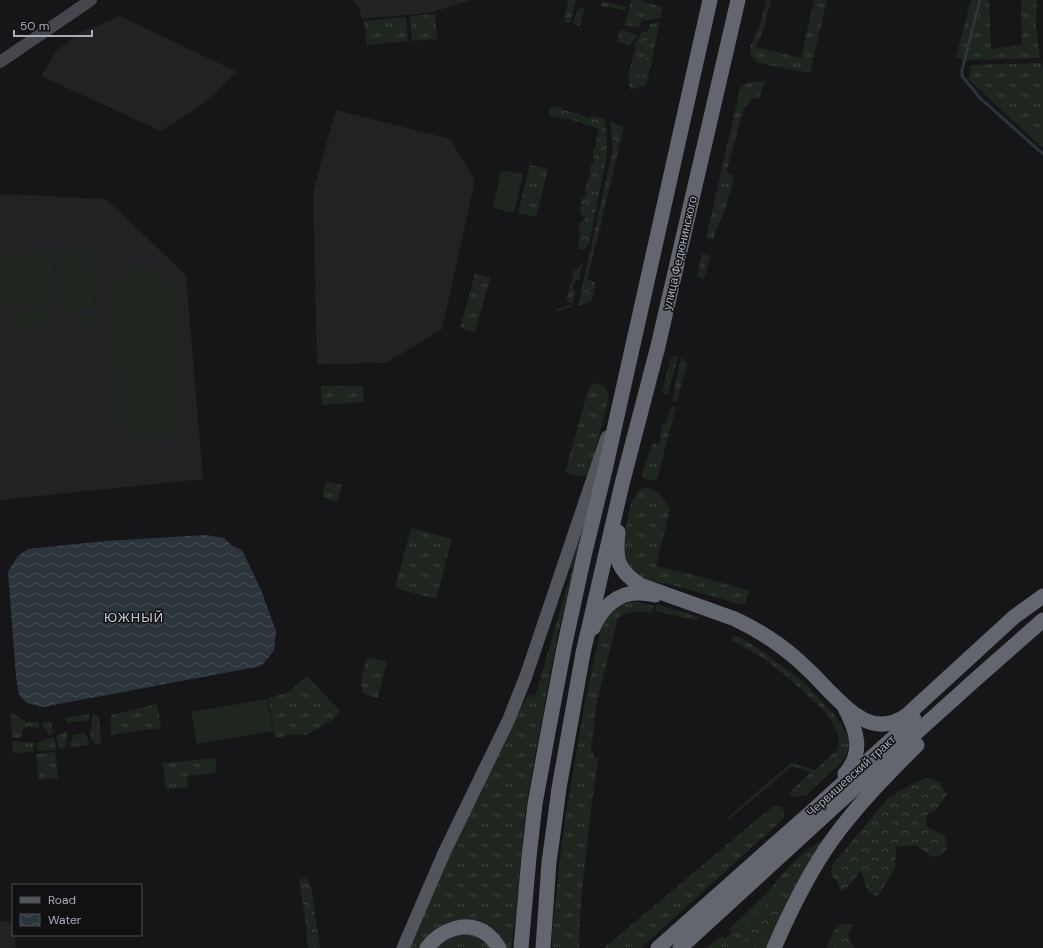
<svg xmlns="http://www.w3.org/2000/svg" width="1043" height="948" viewBox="0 0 1043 948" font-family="'DM Sans',sans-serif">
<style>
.built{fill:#222225}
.grass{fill:url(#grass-tufts)}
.forest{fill:url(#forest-crowns)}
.pitch{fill:#1e261f}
.water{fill:url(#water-waves)}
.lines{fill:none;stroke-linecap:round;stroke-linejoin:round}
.stream{stroke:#2c353c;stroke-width:3}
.secondary{stroke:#45474d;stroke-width:12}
.primary{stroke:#53555c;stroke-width:13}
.highway{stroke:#63666e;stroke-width:15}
.labels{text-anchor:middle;stroke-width:3;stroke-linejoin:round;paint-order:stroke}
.street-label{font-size:12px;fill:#a8adb8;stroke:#111113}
.neighbourhood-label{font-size:13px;letter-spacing:1px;fill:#c9ccd4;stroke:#111113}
</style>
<defs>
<pattern id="grass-tufts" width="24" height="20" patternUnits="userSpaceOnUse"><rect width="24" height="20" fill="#1e261f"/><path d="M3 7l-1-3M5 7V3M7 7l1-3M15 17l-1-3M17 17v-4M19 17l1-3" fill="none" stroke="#3c433d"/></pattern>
<pattern id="forest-crowns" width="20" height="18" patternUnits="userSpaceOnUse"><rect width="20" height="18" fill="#1e261f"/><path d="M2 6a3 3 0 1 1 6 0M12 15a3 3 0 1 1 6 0" fill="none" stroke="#3c433d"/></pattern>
<pattern id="water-waves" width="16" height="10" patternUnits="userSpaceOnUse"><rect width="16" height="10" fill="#2c353c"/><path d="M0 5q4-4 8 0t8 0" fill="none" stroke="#485056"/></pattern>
</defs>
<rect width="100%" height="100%" fill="#161618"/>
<g class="built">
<path d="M352,0H471L429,13L362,19L359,7Z"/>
<path d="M120,16L141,26L237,72L203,104L161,131L41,76L56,52L77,34Z"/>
<path d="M336,110L450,139L475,180L442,329L386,363L317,364L313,192Z"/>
<path d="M0,194L106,199L186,275L203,479L0,500Z"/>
<path d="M0,915L1,922L13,921V935H15L16,948H0Z"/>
</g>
<g class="grass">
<path d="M568,0H576L570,23L564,22Z"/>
<path d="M631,0H637L663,7L660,18L648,21L642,19L639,28L625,25Z"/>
<path d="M766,0H771L765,25L756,47L801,58L814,0H827L810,73L774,66H771L769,65L758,63L750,54L751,45L760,24Z"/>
<path d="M971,0H989L991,49L1022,45L1021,0H1037L1036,25L1040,58L973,60H965L956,57Z"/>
<path d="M602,1L626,7L625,11L605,6L604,7L601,6Z"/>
<path d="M585,6L580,26L573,24L577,10Z"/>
<path d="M435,14L437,39L412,41L410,16Z"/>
<path d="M406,17L408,41L367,45L364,21Z"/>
<path d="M660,22L647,82L645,86L638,87L631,90C625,77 633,60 636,47L633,46L641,36L647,37L650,24Z"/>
<path d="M620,30L638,35L630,45L617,42Z"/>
<path d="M1041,63L1043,70V148L969,80L971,65Z"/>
<path d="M765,81L759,99L753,98L743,110L727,170L728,173L734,177L725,210L720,222L716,230L713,240L706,238L740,89L741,86L750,82Z"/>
<path d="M610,122L624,127L587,280L596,283L591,300L578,306L613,149Z"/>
<path d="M530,165L548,169L536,217L518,213Z"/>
<path d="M702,254L710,256L704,279L697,277Z"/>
<path d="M582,264L579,280H577L574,282L573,289L576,292L573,300L572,307C567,308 560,311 555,311L557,309L570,305L571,304L569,302L566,300L569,292V288L573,278V272L575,270L578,269Z"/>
<path d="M475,274L490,278L475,332L460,328Z"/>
<path d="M673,356L678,357L668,394L662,393L670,360Z"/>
<path d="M681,358L684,360L687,364L677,402L672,401Z"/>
<path d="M595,383C604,386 608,388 609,397L590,471C585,481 574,475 565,472L589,387L592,384Z"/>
<path d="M321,386H363L364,402L322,405Z"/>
<path d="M671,406L676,407L657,479C653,482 643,480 642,474L651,446L654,443L659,444L663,423L666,424Z"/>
<path d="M326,481L342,485L337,502L322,497Z"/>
<path d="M644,488C657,488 664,499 670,509L656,566L706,578L749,591L745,604L740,605L723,599L672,585L643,580L625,563L622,544L629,512L632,501L639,490Z"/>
<path d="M588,509H589L557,638L538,740L528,794L523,835L516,914L511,948H506L490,928L425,940L419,948H409L459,835L528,694L535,697L572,569L570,568Z"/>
<path d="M411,528L452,539L436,599L395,588Z"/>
<path d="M630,602H639L654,606L652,613C638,612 629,609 618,618L597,701L591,750L595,758L598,759L591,809L581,899L579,948H552V935L561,849L568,802L586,697L600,633L604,622L611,612L621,604Z"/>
<path d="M657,604L698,617V621L655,611Z"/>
<path d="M736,636L743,639L759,649L804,682L833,713L841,724L849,738V746L847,753L842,762L806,795L795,797L792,796L790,794L792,790L810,773V772L792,766L728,820L726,819L791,763L815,770L837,750L839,743L838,735L832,722L825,712L816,703L785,675L760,656L731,640L733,637Z"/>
<path d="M367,657L387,662L378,698L363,694L361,681Z"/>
<path d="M307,676L340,711L334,719L306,735L294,734L275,738L268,698L287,693Z"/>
<path d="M157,704L161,728L111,735V715Z"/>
<path d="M10,712L27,722H39V728L29,726L23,729L21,738H12Z"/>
<path d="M93,713L99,717L101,744H94L90,735Z"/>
<path d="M89,714V720L67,723L65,718Z"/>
<path d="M51,721L53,733L48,736L47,730L43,728V722Z"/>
<path d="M68,731L66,747L59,749L56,736Z"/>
<path d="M85,733L90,745L70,747L73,735Z"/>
<path d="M54,737L56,750L37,751V743Z"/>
<path d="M12,741L35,743L33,752L13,753Z"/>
<path d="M55,752L58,778L39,780L36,754Z"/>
<path d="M217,758L215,773L187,776L188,787L166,790L163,763Z"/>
<path d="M776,806C786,807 786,812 782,820L641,948H604L771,808Z"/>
<path d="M825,837L827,838L769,948H706L722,936L725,939L732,932L729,929L768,892L783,873L802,854Z"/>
<path d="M470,934C479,937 485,941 491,948H433L455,935Z"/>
</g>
<g class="forest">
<path d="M644,31L649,32L648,39L645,43L642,42L637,44L636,43C640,39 638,34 644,31Z"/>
<path d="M649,57L650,61L647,74L644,76L640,77C638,73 637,71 641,67V62Z"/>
<path d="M552,106L562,108L564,111C569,110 573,114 579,113L584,117L589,119L593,116L604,119C608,131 607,142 607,155L589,244C586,248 584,250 579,249L578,246L580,232L578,224L582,222L586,217L582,216L580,209L582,199L586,196L585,189L590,174V168L594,161C593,156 592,150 596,146V141L599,129L573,120L553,117L549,114V109Z"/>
<path d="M615,127L621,129L622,135L620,142L617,146L615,160L609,178V185L603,208L601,224L600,230L597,233L598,239L595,244H593L592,242L613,151L612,131Z"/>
<path d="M588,280L593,281L596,287L593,291L594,294L592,300L586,304L580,303L579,299L583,295L584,282Z"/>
<path d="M929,778L940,782L944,791L948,793L936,810L927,815L926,826L944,835L948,846L942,855L932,857L916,845L896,847L895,868L878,896L868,892L861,871L848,887L840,892L838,882L831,875L833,864L889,797L918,781Z"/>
<path d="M306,878L311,886L320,948H308L306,925L299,880Z"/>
<path d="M776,901L781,920L756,948H736L749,935L743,926L766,904Z"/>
<path d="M842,924H853L848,934L851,943L855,948H826L834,930Z"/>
</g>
<g class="pitch">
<path d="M501,170L523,174L514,213L493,208Z"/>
<path d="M90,249L95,309L65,311L59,251Z"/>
<path d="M53,252L57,303L2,307L0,282V256Z"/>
<path d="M136,268H148L157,272L171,283L175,295L183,412C181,420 175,430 168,435C157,441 137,439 128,431C124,428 122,423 119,418L110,301C111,282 120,275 136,268Z"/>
<path d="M49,308L50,326L15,329L14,311Z"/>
<path d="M90,313L91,327L75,329L73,314Z"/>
<path d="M267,699L273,731L197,744L191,712Z"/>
</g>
<path class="water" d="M206,535L224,538L232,546L242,550L261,590L276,631L274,651L261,666L43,707L27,703L19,695L16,677L8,571L19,555L28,549L106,541Z"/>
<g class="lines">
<path class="stream" d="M980,0L962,70V76L980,98L1043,154"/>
<path class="secondary" d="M0,62L91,0"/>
<path class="primary" d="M403,948L444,853L509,719L526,676L607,437"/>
<g class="highway">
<path d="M618,532C615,559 617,570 640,585L735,619C758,630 780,644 799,661C809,670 819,680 829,691C851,713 875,738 907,715L1014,617L1043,596"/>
<path d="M593,628C601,609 617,592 639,593C644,593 650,594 655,595"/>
<path d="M845,708C857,731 864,752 845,774"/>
<path d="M427,948C440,930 467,919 487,934C492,938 496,943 499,948"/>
<path d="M521,948L529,857L535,804L547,738L564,648L584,556L605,470L710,0"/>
<path d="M543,948L549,862L555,819L559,788L583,653L622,484L658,346L738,0"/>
<path d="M658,948L810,813L914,719"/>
<path d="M680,948L836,805L976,679L1043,620"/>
<path d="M774,948C790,911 808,874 832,840C857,805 887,775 917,745"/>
</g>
</g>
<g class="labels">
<g class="street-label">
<text transform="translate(680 253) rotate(-77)" y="4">улица Федюнинского</text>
<text transform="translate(851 776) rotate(-42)" y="4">Червишевский тракт</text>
</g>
<g class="neighbourhood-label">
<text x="134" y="622">ЮЖНЫЙ</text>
</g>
</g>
<rect x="12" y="884" width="130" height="52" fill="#111113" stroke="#4d4f55"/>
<rect x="20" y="897" width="20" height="6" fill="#53555c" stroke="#4d4f55"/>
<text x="48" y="904" font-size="12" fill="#a8adb8">Road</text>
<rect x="20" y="914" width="20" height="12" fill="url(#water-waves)" stroke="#4d4f55"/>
<text x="48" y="924" font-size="12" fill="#a8adb8">Water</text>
<path d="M14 30v6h78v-6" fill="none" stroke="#a8adb8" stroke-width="2"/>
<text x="20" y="30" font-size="12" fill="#a8adb8" stroke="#111113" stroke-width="3" paint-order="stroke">50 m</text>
</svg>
